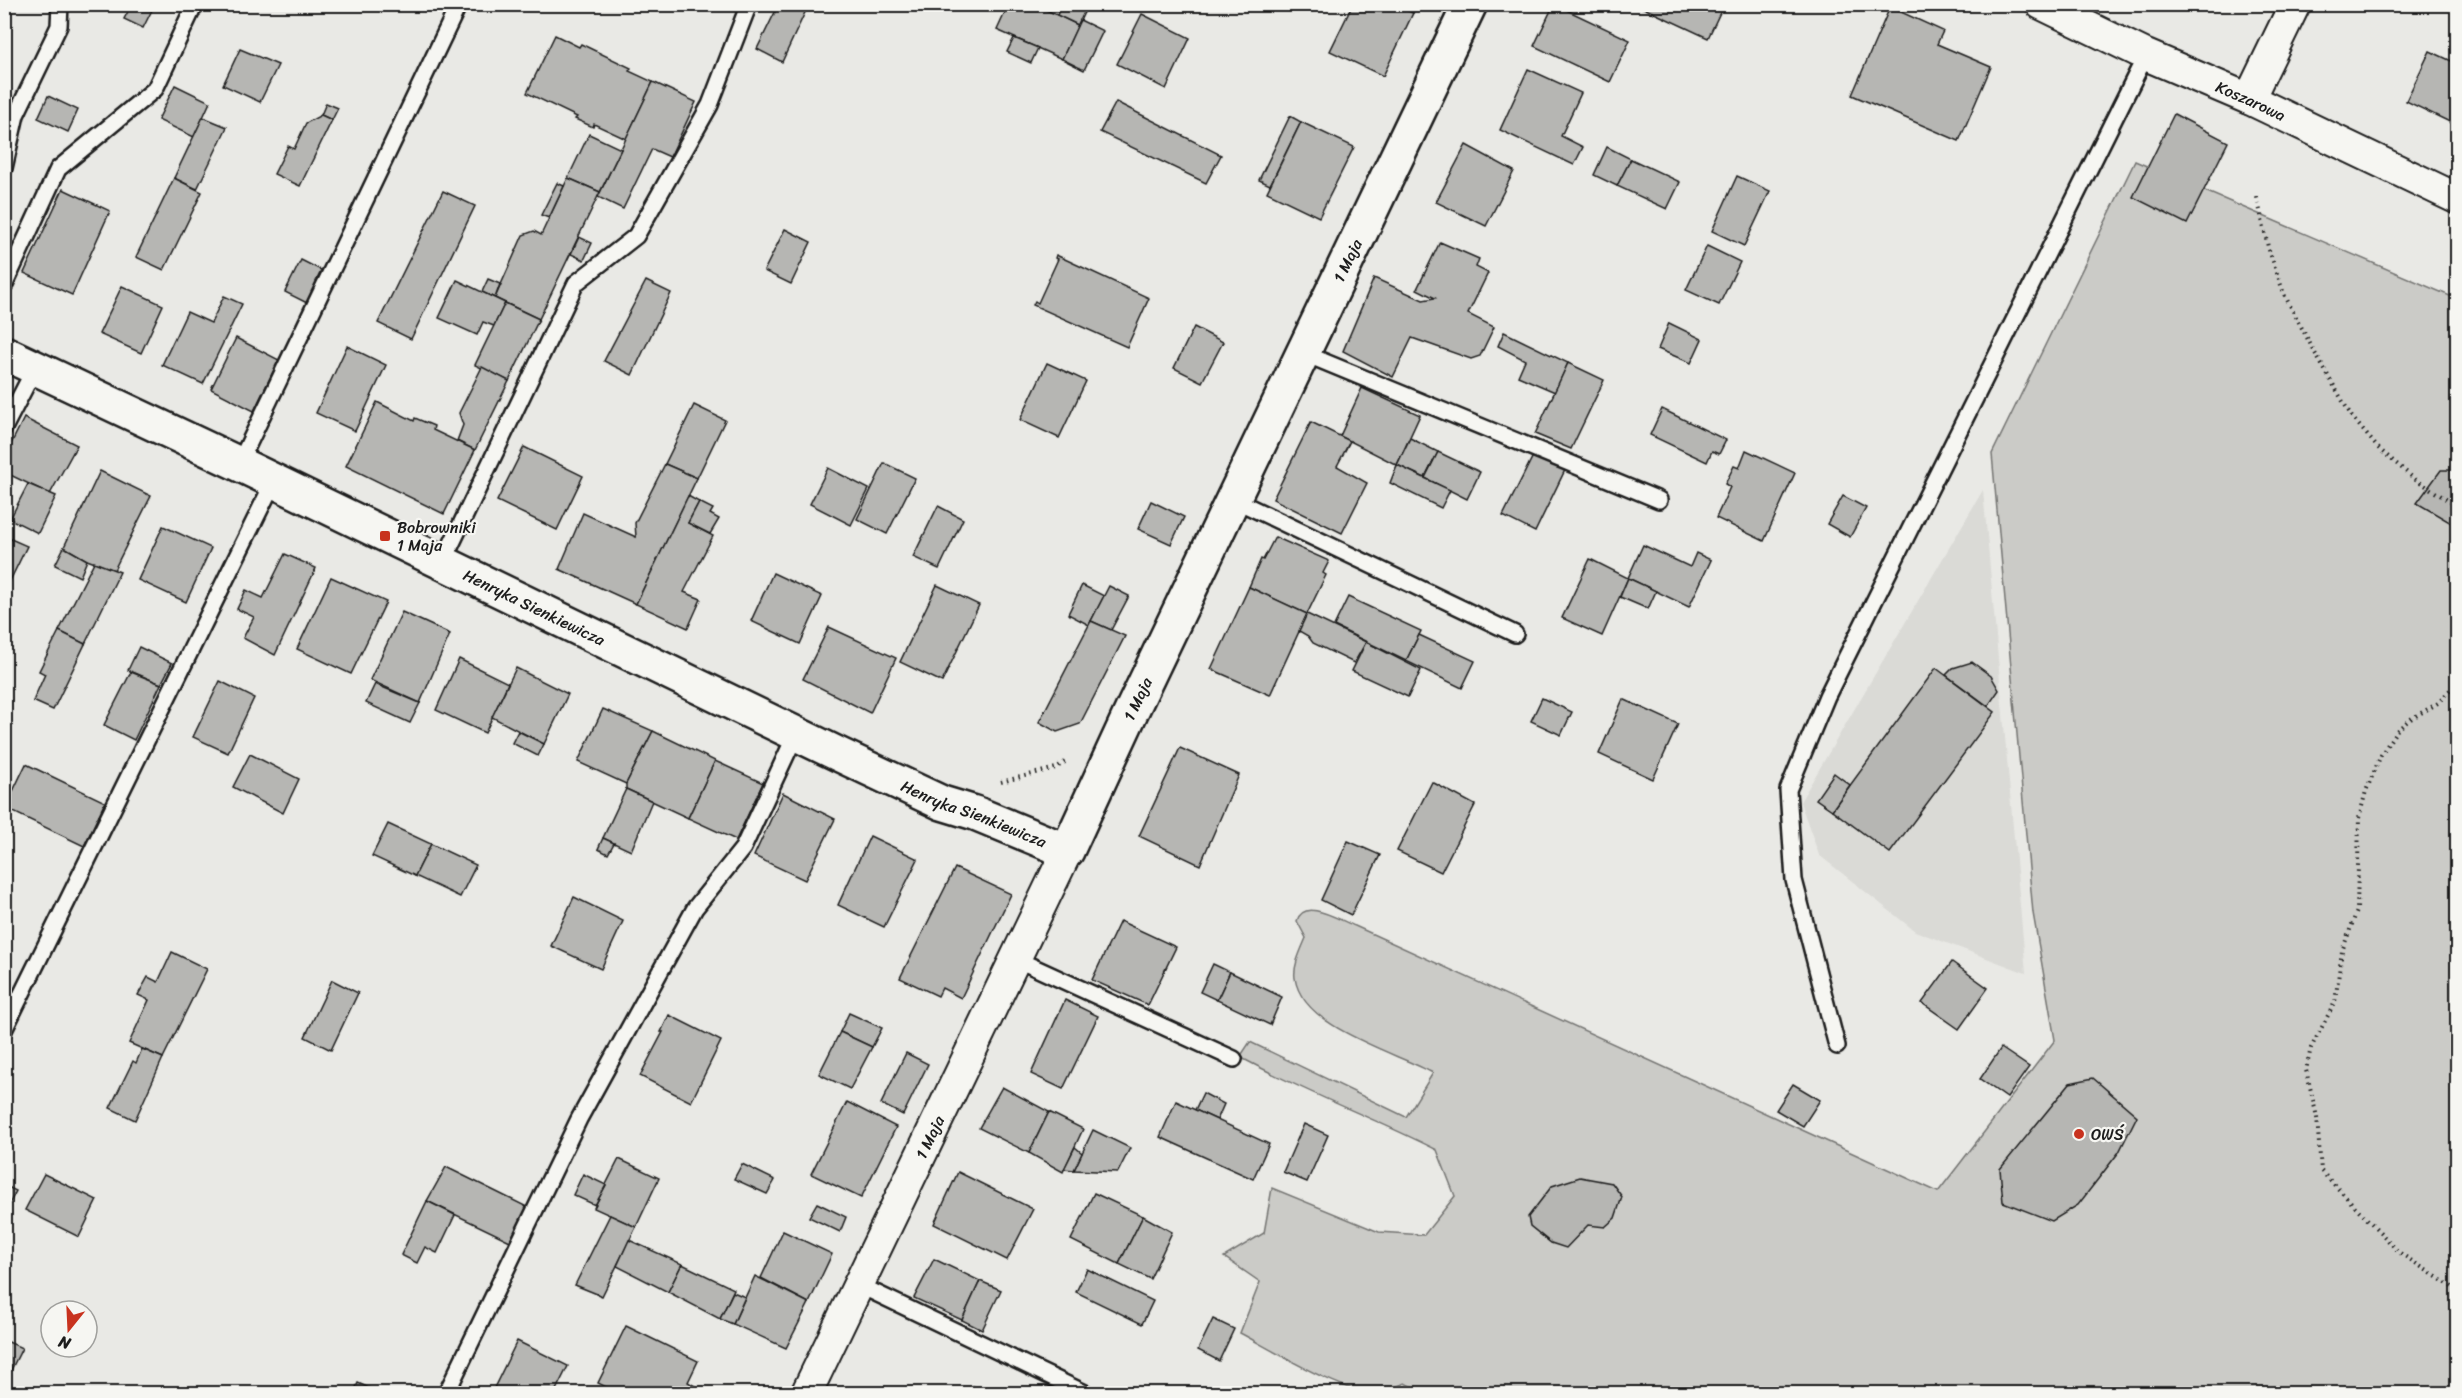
<svg xmlns="http://www.w3.org/2000/svg" width="2462" height="1398" viewBox="0 0 2462 1398" font-family="Sriracha,sans-serif">
<style>
.built{fill:#dadad6}
.green{fill:#cbcbc7;stroke:#747472;stroke-width:1.5}
.building{fill:#b6b6b3;stroke:#1c1c1c;stroke-width:1.5}
.lines{fill:none;stroke-linecap:round;stroke-linejoin:round}
.lane-casing{stroke:#1c1c1c;stroke-width:20}
.street-casing{stroke:#1c1c1c;stroke-width:34}
.secondary-casing{stroke:#1c1c1c;stroke-width:38}
.path{stroke:#1c1c1c;stroke-width:4;stroke-dasharray:1.5 4.5;stroke-linecap:butt}
.lane{stroke:#f6f6f2;stroke-width:15}
.street{stroke:#f6f6f2;stroke-width:30}
.secondary{stroke:#f6f6f2;stroke-width:33}
.poi-dot{fill:#c8321e;stroke:#f6f6f2;stroke-width:2}
.labels{text-anchor:middle;stroke-width:4.5;stroke-linejoin:round;paint-order:stroke}
.street-label{font-size:16px;fill:#1c1c1c;stroke:#f6f6f2}
.poi-label{font-size:16px;fill:#1c1c1c;stroke:#f6f6f2;text-anchor:start}
</style>
<rect width="100%" height="100%" fill="#e9e9e5"/>
<filter id="ink" filterUnits="userSpaceOnUse"><feTurbulence type="fractalNoise" baseFrequency=".0167" numOctaves="2"/><feDisplacementMap in="SourceGraphic" scale="12" xChannelSelector="R" yChannelSelector="G"/><feConvolveMatrix kernelMatrix="1 2 1 2 8 2 1 2 1" color-interpolation-filters="sRGB"/></filter>
<g filter="url(#ink)">
<path class="built" d="M1983,490L2026,973L1915,931L1819,855L1800,802Z"/>
<path class="green" d="M2135,161L2457,299V1393L1425,1394L1405,1383C1397,1386 1388,1392 1379,1393C1350,1398 1269,1348 1240,1333L1260,1282L1224,1257L1264,1233L1272,1188L1379,1232L1424,1235L1455,1196L1437,1150C1372,1117 1304,1092 1240,1057L1250,1042L1406,1117L1433,1073C1395,1052 1302,1028 1295,978C1293,966 1301,950 1306,938L1297,921C1304,897 1339,920 1355,926L1938,1192L2055,1040L2033,913L1992,454Z"/>
<g class="building">
<path d="M132,4H155L143,28L124,19Z"/>
<path d="M779,4H801L807,8L782,62L757,49Z"/>
<path d="M1009,4H1034L1078,25L1062,59L997,30Z"/>
<path d="M1062,4H1088L1078,25L1057,15Z"/>
<path d="M1353,4H1394L1413,13L1383,76L1330,51Z"/>
<path d="M1394,4H1417L1413,13Z"/>
<path d="M1554,4L1630,40L1610,82L1534,46Z"/>
<path d="M1635,4H1724L1708,38Z"/>
<path d="M1890,7L1943,31L1937,44L1991,67L1959,141L1852,95Z"/>
<path d="M1142,14L1190,38L1166,89L1117,64Z"/>
<path d="M1080,20L1103,31L1084,70L1062,59Z"/>
<path d="M555,35L579,47L581,44L631,68L629,71L653,82L626,139L594,124L593,127L575,119L577,117L527,93Z"/>
<path d="M1014,38L1038,48L1031,63L1007,52Z"/>
<path d="M240,49L278,65L260,102L223,85Z"/>
<path d="M2430,51L2458,64V126L2406,101Z"/>
<path d="M1528,69L1581,93L1561,136L1583,147L1574,165L1500,130Z"/>
<path d="M653,82L696,102L670,157L652,149L623,209L598,197Z"/>
<path d="M175,85L210,102L194,137L158,120Z"/>
<path d="M48,96L78,110L68,132L38,118Z"/>
<path d="M1116,102L1221,155L1206,183L1100,132Z"/>
<path d="M326,103L338,108L332,120L321,115Z"/>
<path d="M2174,114L2228,142L2187,224L2133,197Z"/>
<path d="M321,115L332,120L300,186L274,174L288,146L294,149L306,123Z"/>
<path d="M1290,116L1301,122L1270,185L1259,180Z"/>
<path d="M203,117L227,127L197,189L174,178Z"/>
<path d="M1301,122L1354,147L1319,217L1267,192Z"/>
<path d="M589,134L621,149L600,192L568,178Z"/>
<path d="M1466,145L1514,171L1486,226L1436,202Z"/>
<path d="M1607,147L1631,159L1617,186L1594,175Z"/>
<path d="M1631,159L1680,182L1667,209L1617,186Z"/>
<path d="M1737,176L1770,191L1744,246L1712,231Z"/>
<path d="M174,178L202,192L164,270L136,257Z"/>
<path d="M568,178L600,192L539,319L495,298L523,235L534,231L541,235Z"/>
<path d="M557,183L564,186L549,218L541,215Z"/>
<path d="M63,189L110,211L72,295L24,273Z"/>
<path d="M443,191L475,206L411,339L378,323Z"/>
<path d="M785,229L811,242L791,284L764,271Z"/>
<path d="M579,237L592,243L584,260L571,254Z"/>
<path d="M1440,242L1479,259L1476,267L1488,273L1468,314L1494,327L1480,356L1471,359L1412,338L1393,377L1343,351L1374,278L1423,300L1435,298L1417,289Z"/>
<path d="M1707,246L1740,262L1719,305L1686,290Z"/>
<path d="M1056,255L1149,298L1127,347L1033,305L1035,301L1038,303L1058,259L1055,258Z"/>
<path d="M301,260L323,271L307,303L285,292Z"/>
<path d="M488,279L500,284L495,298L482,292Z"/>
<path d="M457,280L505,303L494,326L483,322L477,335L439,318Z"/>
<path d="M646,281L671,293L632,375L604,361Z"/>
<path d="M122,286L163,305L141,353L99,334Z"/>
<path d="M224,296L242,304L203,384L162,365L187,312L211,323Z"/>
<path d="M505,303L539,319L509,381L475,365Z"/>
<path d="M1669,323L1702,339L1691,363L1658,349Z"/>
<path d="M1194,327L1223,342L1202,382L1174,368Z"/>
<path d="M1504,332L1568,363L1555,392L1518,376L1525,360L1498,346Z"/>
<path d="M236,338L279,360L254,411L211,389Z"/>
<path d="M347,346L386,365L355,431L316,413Z"/>
<path d="M1047,363L1086,381L1059,438L1020,420Z"/>
<path d="M1568,363L1604,380L1571,449L1535,434Z"/>
<path d="M482,367L509,381L475,450L457,441L463,425L459,413Z"/>
<path d="M1362,388L1420,415L1397,465L1340,436Z"/>
<path d="M377,402L414,421L415,418L434,426L433,430L475,450L444,514L346,466Z"/>
<path d="M694,405L725,420L697,478L665,464Z"/>
<path d="M1662,409L1726,440L1719,454L1712,451L1707,462L1650,435Z"/>
<path d="M24,418L77,445L50,494L4,472V458Z"/>
<path d="M1311,422L1350,441L1337,466L1367,483L1342,533L1273,499Z"/>
<path d="M1410,438L1438,452L1425,478L1397,465Z"/>
<path d="M524,447L583,476L557,530L497,501Z"/>
<path d="M1746,450L1795,473L1764,541L1716,518L1730,487L1725,484L1734,466L1739,468Z"/>
<path d="M1438,452L1480,472L1467,499L1425,478Z"/>
<path d="M1533,456L1565,470L1535,532L1503,516Z"/>
<path d="M884,463L915,478L887,534L857,519Z"/>
<path d="M665,464L697,478L636,604L559,569L583,513L636,537L635,523Z"/>
<path d="M1397,465L1450,490L1441,508L1390,483Z"/>
<path d="M828,468L869,489L851,525L810,504Z"/>
<path d="M2441,470H2458V527L2417,503Z"/>
<path d="M100,471L151,496L114,570L87,560L64,547Z"/>
<path d="M28,484L56,496L38,533L10,519Z"/>
<path d="M688,496L699,502L688,523L713,536L684,592L701,599L688,628L636,604Z"/>
<path d="M1843,496L1866,508L1850,537L1827,524Z"/>
<path d="M1151,501L1184,517L1171,544L1138,529Z"/>
<path d="M699,502L713,509L710,514L719,519L710,534L688,523Z"/>
<path d="M938,506L963,519L939,569L913,557Z"/>
<path d="M163,526L211,548L186,602L138,580Z"/>
<path d="M4,536L27,546L4,593Z"/>
<path d="M1275,537L1329,561L1323,573L1326,575L1307,614L1249,587L1261,559L1263,560Z"/>
<path d="M1643,545L1690,567L1696,553L1711,560L1689,607L1628,578Z"/>
<path d="M64,547L87,560L80,577L55,565Z"/>
<path d="M285,554L316,568L275,655L243,638L254,617L237,609L246,590L263,598Z"/>
<path d="M1590,559L1628,578L1602,636L1562,618Z"/>
<path d="M94,562L120,572L85,644L59,631Z"/>
<path d="M773,573L822,596L800,644L751,621Z"/>
<path d="M331,577L386,602L351,674L297,649Z"/>
<path d="M1628,578L1656,591L1648,609L1620,597Z"/>
<path d="M937,585L979,605L942,682L900,662Z"/>
<path d="M1082,585L1104,596L1089,625L1068,614Z"/>
<path d="M1109,586L1129,596L1111,630L1091,621Z"/>
<path d="M1249,587L1307,614L1270,695L1211,669Z"/>
<path d="M1348,597L1421,631L1406,661L1334,626Z"/>
<path d="M402,612L450,634L420,703L370,680Z"/>
<path d="M1307,614L1366,642L1354,663L1313,643L1308,636L1299,631Z"/>
<path d="M1091,621L1125,636L1080,724L1057,732L1039,722Z"/>
<path d="M829,627L896,658L870,713L803,679Z"/>
<path d="M59,631L85,644L53,710L33,701L45,674L39,671Z"/>
<path d="M1419,635L1475,661L1462,688L1406,661Z"/>
<path d="M1366,642L1421,670L1408,697L1352,671Z"/>
<path d="M139,647L172,663L161,684L128,670Z"/>
<path d="M459,659L508,683L485,733L436,710Z"/>
<path d="M1972,662L1991,676L1999,690L1988,706L1946,675L1953,668Z"/>
<path d="M516,668L568,694L544,744L492,717Z"/>
<path d="M1936,668L1995,712L1890,853L1832,810Z"/>
<path d="M131,672L161,684L134,740L104,725Z"/>
<path d="M220,681L254,698L228,753L193,737Z"/>
<path d="M375,684L420,703L410,723L366,703Z"/>
<path d="M1542,698L1572,712L1561,735L1531,721Z"/>
<path d="M1623,699L1678,724L1653,779L1599,754Z"/>
<path d="M603,709L653,731L626,784L578,762Z"/>
<path d="M518,731L544,744L538,756L512,743Z"/>
<path d="M653,731L715,761L688,818L626,789V784Z"/>
<path d="M1180,748L1239,775L1200,865L1139,836Z"/>
<path d="M250,754L299,779L283,813L233,787Z"/>
<path d="M715,761L763,783L736,840L688,818Z"/>
<path d="M26,764L105,802L84,846L5,808Z"/>
<path d="M1834,773L1850,785L1832,810L1816,799Z"/>
<path d="M1432,782L1475,805L1441,872L1397,851Z"/>
<path d="M626,789L652,801L631,851L603,838Z"/>
<path d="M783,793L835,819L805,880L754,856Z"/>
<path d="M388,824L431,844L415,876L372,856Z"/>
<path d="M870,836L918,859L884,927L838,905Z"/>
<path d="M603,838L614,843L608,854L598,849Z"/>
<path d="M1348,841L1380,855L1351,915L1321,900Z"/>
<path d="M431,844L476,865L460,897L415,876Z"/>
<path d="M955,868L1011,894L961,998L942,988L938,996L900,978Z"/>
<path d="M574,897L623,921L601,969L551,946Z"/>
<path d="M1120,921L1176,947L1148,1005L1092,980Z"/>
<path d="M172,952L207,969L163,1058L129,1043L149,1000L138,995L148,977L158,982Z"/>
<path d="M1952,962L1988,988L1959,1029L1922,1003Z"/>
<path d="M1213,964L1230,972L1217,1000L1200,992Z"/>
<path d="M1230,972L1282,997L1270,1025L1217,1000Z"/>
<path d="M332,980L358,993L331,1050L305,1037Z"/>
<path d="M1065,1000L1098,1016L1063,1089L1031,1074Z"/>
<path d="M849,1013L882,1028L872,1047L840,1032Z"/>
<path d="M669,1015L721,1041L691,1102L640,1076L663,1032H661Z"/>
<path d="M840,1032L872,1047L850,1089L819,1074Z"/>
<path d="M2001,1048L2029,1067L2007,1098L1980,1079Z"/>
<path d="M142,1049L163,1058L135,1120L110,1108L133,1061L136,1063Z"/>
<path d="M906,1053L928,1064L903,1115L881,1104Z"/>
<path d="M2093,1078L2137,1116L2119,1152L2078,1205L2052,1221L2003,1202L2000,1169L2070,1083Z"/>
<path d="M1793,1084L1820,1100L1803,1126L1776,1110Z"/>
<path d="M1002,1087L1049,1112L1029,1153L979,1128Z"/>
<path d="M1203,1093L1224,1104L1217,1120L1195,1110Z"/>
<path d="M1176,1101L1269,1144L1253,1179L1160,1137Z"/>
<path d="M847,1102L896,1127L861,1198L811,1174Z"/>
<path d="M1049,1112L1083,1129L1063,1172L1029,1153Z"/>
<path d="M1304,1124L1328,1135L1307,1182L1283,1172Z"/>
<path d="M1093,1130L1130,1148L1118,1172L1074,1170Z"/>
<path d="M1075,1147L1082,1153L1074,1170L1064,1169Z"/>
<path d="M619,1159L659,1178L636,1227L594,1208Z"/>
<path d="M742,1164L775,1180L767,1194L734,1179Z"/>
<path d="M446,1167L527,1207L510,1241L427,1201Z"/>
<path d="M958,1172L1033,1209L1007,1260L934,1224Z"/>
<path d="M44,1174L97,1200L79,1237L25,1210Z"/>
<path d="M583,1174L606,1185L595,1205L573,1195Z"/>
<path d="M1580,1177L1612,1183L1622,1197L1615,1218L1605,1227L1588,1225L1566,1248L1551,1243L1530,1226L1528,1217L1552,1186Z"/>
<path d="M4,1185L16,1191L4,1214Z"/>
<path d="M1094,1193L1143,1216L1119,1264L1071,1240Z"/>
<path d="M427,1201L455,1215L437,1253L425,1247L417,1263L401,1255Z"/>
<path d="M817,1203L846,1217L840,1232L809,1217Z"/>
<path d="M610,1215L636,1227L602,1296L575,1285Z"/>
<path d="M1143,1216L1172,1232L1150,1279L1119,1264Z"/>
<path d="M783,1231L832,1254L809,1303L761,1278Z"/>
<path d="M629,1240L682,1264L668,1292L617,1266Z"/>
<path d="M934,1259L980,1281L962,1320L914,1298Z"/>
<path d="M682,1264L734,1289L720,1319L668,1292Z"/>
<path d="M1087,1269L1153,1301L1142,1324L1076,1292Z"/>
<path d="M755,1276L809,1303L786,1348L733,1324Z"/>
<path d="M980,1281L1001,1290L982,1330L962,1320Z"/>
<path d="M733,1292L745,1297L733,1324L720,1319Z"/>
<path d="M1213,1319L1234,1329L1219,1361L1198,1350Z"/>
<path d="M626,1326L698,1361L688,1382L700,1389L698,1394H620L598,1383Z"/>
<path d="M4,1340L22,1348L4,1384Z"/>
<path d="M517,1341L568,1366L554,1394H500L493,1390Z"/>
<path d="M358,1383L382,1394H353Z"/>
<path d="M973,1386L989,1394H970Z"/>
</g>
<g class="lines">
<defs>
<g id="lane">
<path d="M4,168L16,115L59,26L60,4"/>
<path d="M4,286L58,169L155,89L195,4"/>
<path d="M1303,353L1659,500"/>
<path d="M4,428L35,368"/>
<path d="M239,464L459,4"/>
<path d="M1233,499L1515,634"/>
<path d="M442,564L576,283L636,236L710,105L749,4"/>
<path d="M1016,959L1234,1059"/>
<path d="M4,1030L274,481"/>
<path d="M1837,1046L1794,880L1788,790L1827,696L2146,55"/>
<path d="M859,1285L1087,1394"/>
<path d="M446,1394L579,1119L695,908L743,848L796,734"/>
</g>
<g id="street">
<path id="s1" d="M2041,4L2146,55L2249,99L2458,199"/>
<path d="M2249,99L2295,4"/>
<path id="s2" d="M806,1394L1067,851"/>
</g>
<g id="secondary">
<path id="s3" d="M4,353L239,464L840,755L942,803L975,813L1067,851L1132,710L1470,4"/>
</g>
</defs>
<use href="#lane" class="lane-casing"/>
<use href="#street" class="street-casing"/>
<use href="#secondary" class="secondary-casing"/>
<g class="path">
<path d="M2257,197L2268,247L2284,294L2315,353L2352,417L2378,448L2411,476L2458,507"/>
<path d="M2458,681L2438,703L2409,720L2396,731L2381,755L2366,791L2359,818L2357,911L2342,951L2335,1002L2311,1048L2306,1070L2317,1117L2321,1171L2400,1253L2458,1291"/>
<path d="M1001,782L1056,768L1065,762"/>
</g>
<use href="#lane" class="lane"/>
<use href="#street" class="street"/>
<use href="#secondary" class="secondary"/>
</g>
</g>
<g class="poi-dot">
<rect x="379" y="530" width="12" height="12" rx="3"/>
<circle cx="2079" cy="1134" r="6"/>
</g>
<g class="labels">
<g class="street-label">
<text dy="6" stroke="none"><textPath href="#s1" startOffset="231">Koszarowa</textPath></text>
<text dy="6" stroke="none"><textPath href="#s3" startOffset="1828">1 Maja</textPath></text>
<text dy="6" stroke="none"><textPath href="#s3" startOffset="588">Henryka Sienkiewicza</textPath></text>
<text dy="6" stroke="none"><textPath href="#s3" startOffset="1342">1 Maja</textPath></text>
<text dy="6" stroke="none"><textPath href="#s3" startOffset="1074">Henryka Sienkiewicza</textPath></text>
<text dy="6" stroke="none"><textPath href="#s2" startOffset="285">1 Maja</textPath></text>
</g>
<g class="poi-label">
<text x="397" y="533">Bobrowniki<tspan x="397" dy="18">1 Maja</tspan></text>
<text x="2091" y="1140">OWŚ</text>
</g>
</g>
<rect width="2462" height="1398" fill="none" stroke="#f6f6f2" stroke-width="24"/>
<rect x="12" y="12" width="2438" height="1374" fill="none" stroke="#1c1c1c" stroke-width="2" filter="url(#ink)"/>
<g transform="translate(69 1329) rotate(198)"><circle r="28" fill="#f6f6f2" stroke="#9f9f9c" stroke-width="1.5"/>
<path d="M0-4.5L10 22L0 15L-10 22Z" fill="#c8321e"/>
<text y="-9" font-size="16" font-weight="bold" text-anchor="middle" fill="#1c1c1c">N</text>
</g>
</svg>
